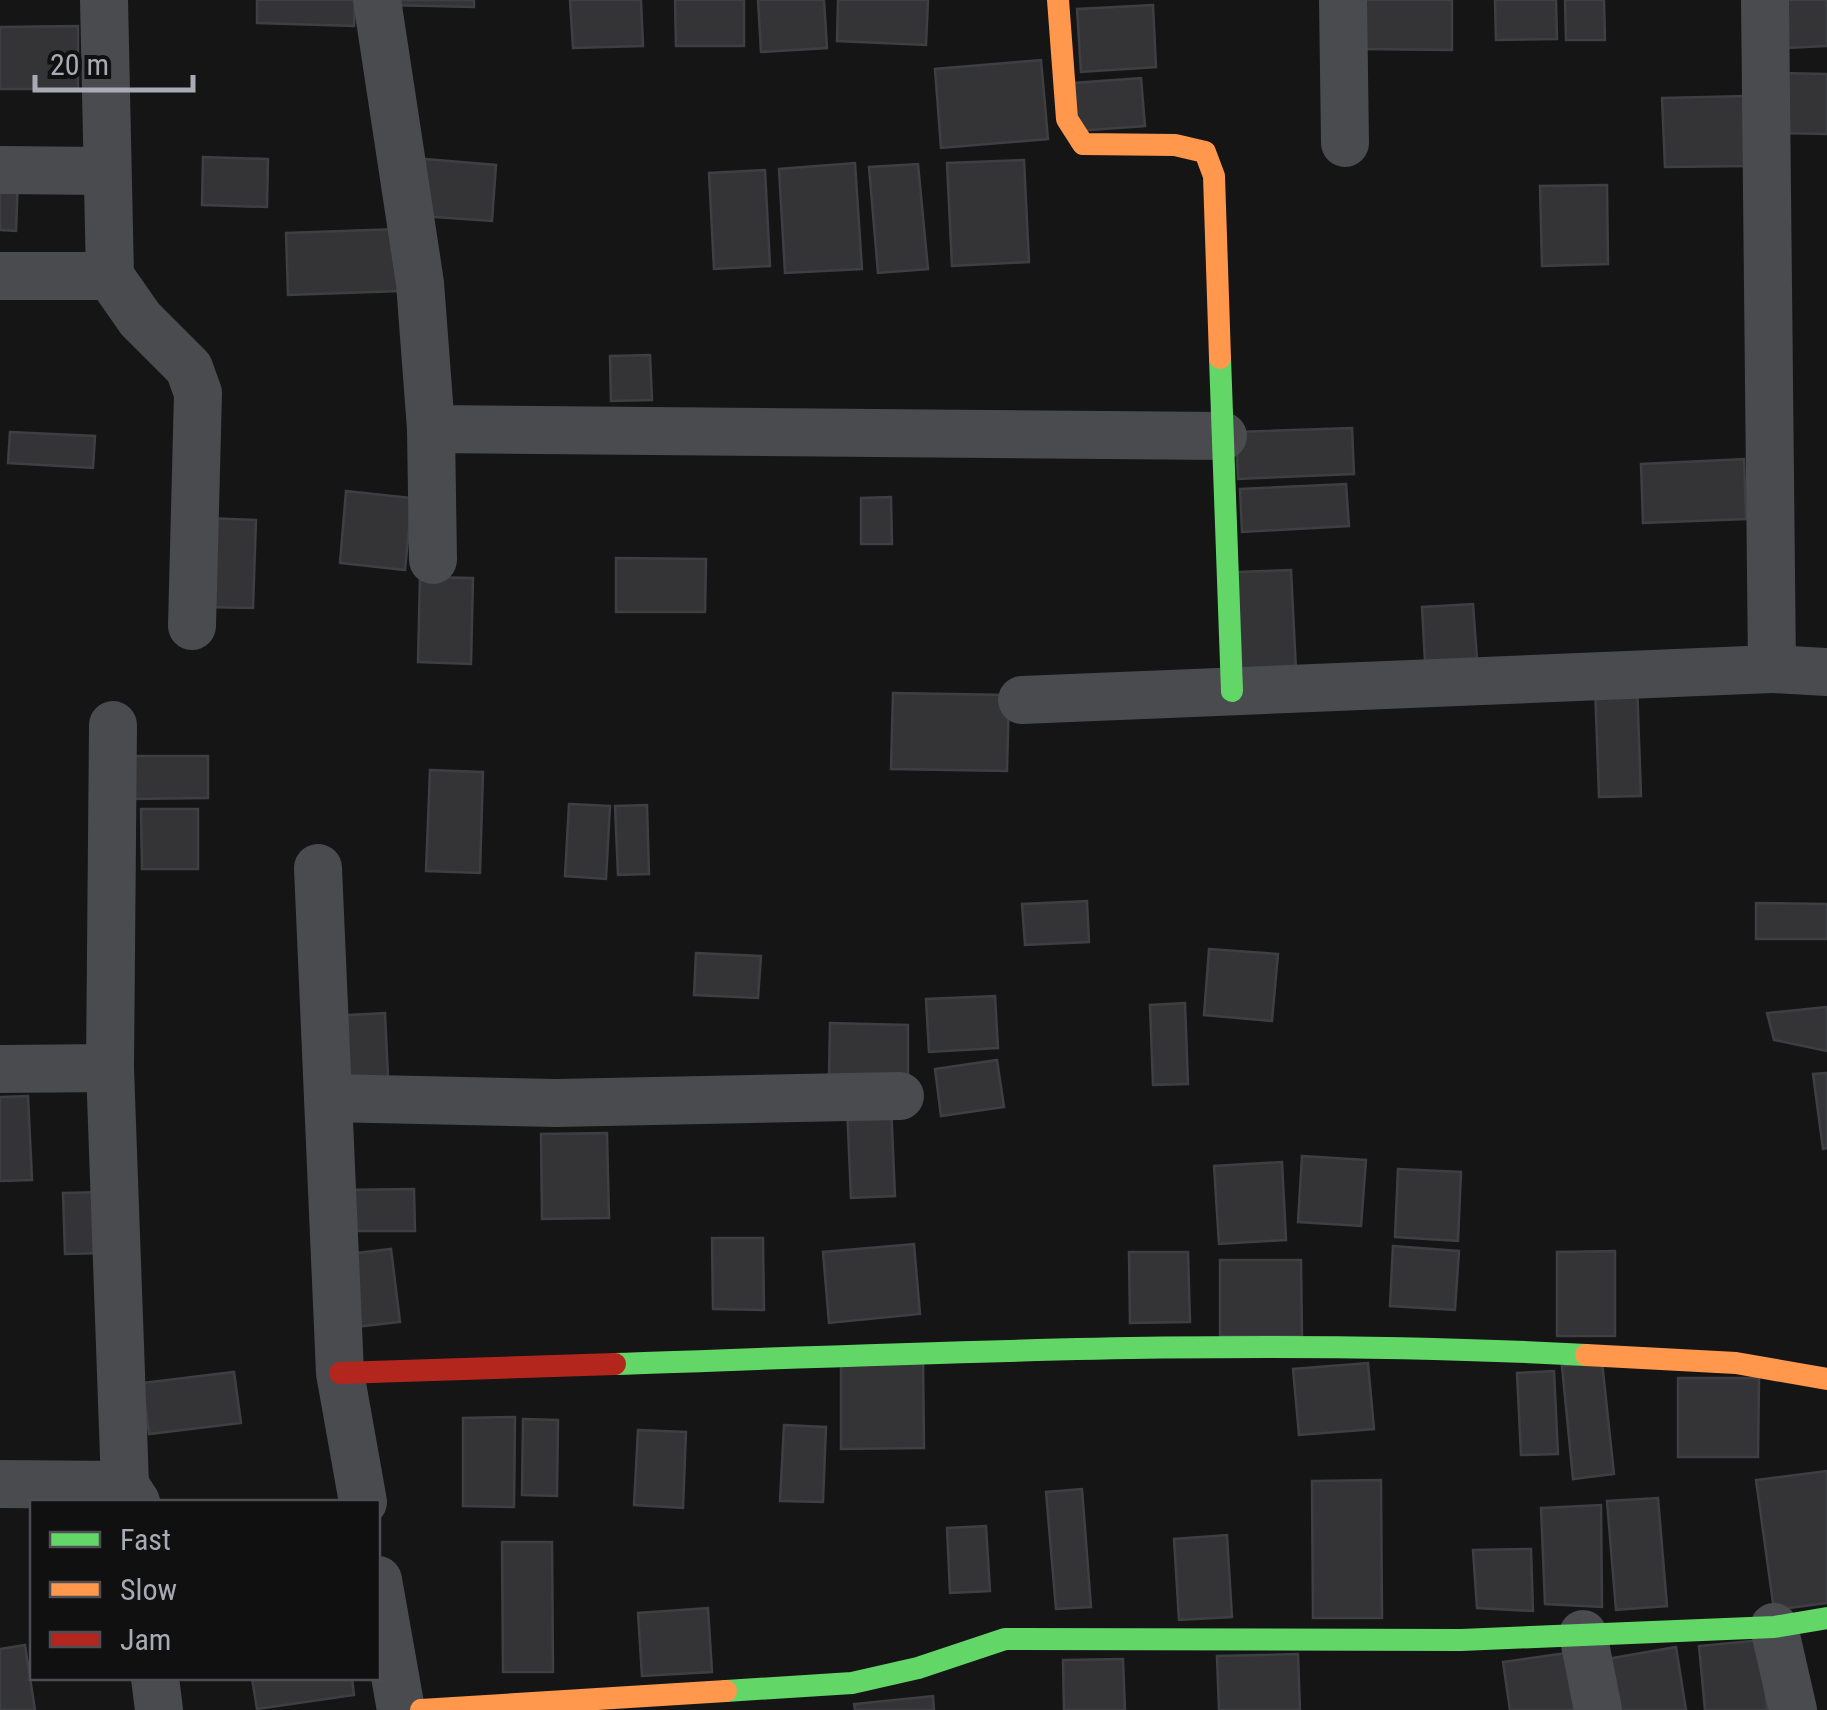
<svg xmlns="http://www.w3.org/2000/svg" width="1827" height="1710" viewBox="0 0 1827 1710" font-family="'Roboto Condensed',sans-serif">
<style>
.building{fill:#343437;stroke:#3e3f42;stroke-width:2.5}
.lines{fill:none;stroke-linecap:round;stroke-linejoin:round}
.street{stroke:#4a4b4e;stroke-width:48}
.fast{stroke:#63d668;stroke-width:22}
.slow{stroke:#ff974d;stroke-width:22}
.jam{stroke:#b3261e;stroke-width:22}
</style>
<rect width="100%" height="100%" fill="#151516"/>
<g class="building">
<path d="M257,0H355L354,26L257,23Z"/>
<path d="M385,0H474V7L385,5Z"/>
<path d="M570,0H641L643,46L573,48Z"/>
<path d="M675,0H744V46H676Z"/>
<path d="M758,0H824L827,48L761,52Z"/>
<path d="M838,0H928L926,45L837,41Z"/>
<path d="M1361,0H1452V50L1360,49Z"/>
<path d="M1495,0H1556L1557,39L1496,40Z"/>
<path d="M1565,0H1604L1605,40H1566Z"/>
<path d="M1785,0H1827V46L1787,48Z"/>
<path d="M1153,5L1156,67L1081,72L1077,9Z"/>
<path d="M78,26V89H0V27Z"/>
<path d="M1041,60L1048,139L941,148L935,69Z"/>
<path d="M1775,73L1827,74V134L1774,133Z"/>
<path d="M1141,78L1145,126L1077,131L1074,83Z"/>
<path d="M1748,96L1750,166L1665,167L1662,98Z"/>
<path d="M203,157L268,159L267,207L202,205Z"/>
<path d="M425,159L496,165L492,221L421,216Z"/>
<path d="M1024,160L1029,262L952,266L947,163Z"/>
<path d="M855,163L862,269L785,273L779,169Z"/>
<path d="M918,164L928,269L878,273L869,167Z"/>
<path d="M765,170L770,266L714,269L709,173Z"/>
<path d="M0,178L18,179L16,231L0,230Z"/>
<path d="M1607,185L1608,264L1542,266L1540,186Z"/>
<path d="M398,229L400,291L288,295L286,233Z"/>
<path d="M650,355L652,400L611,401L610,356Z"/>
<path d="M1352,428L1354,474L1238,479L1236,432Z"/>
<path d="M10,432L95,436L93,468L8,463Z"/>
<path d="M1744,459L1746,519L1643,523L1641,464Z"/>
<path d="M1346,484L1349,526L1242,532L1240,489Z"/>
<path d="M346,491L412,498L405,570L340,563Z"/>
<path d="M891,497L892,544H861V498Z"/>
<path d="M205,518L256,520L253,608L203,607Z"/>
<path d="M616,558L706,559L705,612H616Z"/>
<path d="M1291,570L1296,670L1242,672L1237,572Z"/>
<path d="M420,577L473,578L471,664L418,662Z"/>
<path d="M1473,604L1477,659L1425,662L1422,607Z"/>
<path d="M1637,683L1641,796L1599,797L1595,685Z"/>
<path d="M893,693L1009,695L1007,771L891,769Z"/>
<path d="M132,756H208V798L131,799Z"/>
<path d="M430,770L483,772L480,873L426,871Z"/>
<path d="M569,804L610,806L606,879L565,876Z"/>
<path d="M647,805L649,874L618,875L615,806Z"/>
<path d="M141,809H198V869H142Z"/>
<path d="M1087,901L1089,942L1025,945L1022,904Z"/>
<path d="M1756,903L1827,904V939H1756Z"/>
<path d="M1209,949L1278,954L1272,1021L1204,1015Z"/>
<path d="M696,953L761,956L758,998L694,995Z"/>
<path d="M995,996L998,1048L929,1052L926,999Z"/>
<path d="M1185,1003L1188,1084L1153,1085L1150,1005Z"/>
<path d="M1827,1007V1051L1774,1040L1767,1013Z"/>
<path d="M385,1013L388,1077L334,1079L330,1016Z"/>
<path d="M830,1023L908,1025V1081L829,1079Z"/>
<path d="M997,1060L1004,1107L941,1116L935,1069Z"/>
<path d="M1827,1073V1148L1823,1149L1813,1074Z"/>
<path d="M28,1096L32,1180L0,1181V1097Z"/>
<path d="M891,1105L895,1196L851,1198L847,1106Z"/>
<path d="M607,1133L609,1218L542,1219L541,1134Z"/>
<path d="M1302,1156L1366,1160L1361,1226L1298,1222Z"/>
<path d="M1282,1162L1286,1240L1219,1244L1214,1166Z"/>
<path d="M1398,1169L1461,1172L1458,1241L1395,1237Z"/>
<path d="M414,1189L415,1231H338L337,1190Z"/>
<path d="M103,1192L106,1253L65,1254L63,1193Z"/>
<path d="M712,1238H763L764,1310L713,1309Z"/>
<path d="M914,1244L920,1314L829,1323L823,1252Z"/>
<path d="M1393,1246L1459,1251L1455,1310L1390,1306Z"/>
<path d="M391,1249L400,1322L346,1328L339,1255Z"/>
<path d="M1615,1251V1336H1557V1252Z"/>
<path d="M1129,1252H1188L1190,1322L1130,1323Z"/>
<path d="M1220,1260H1301L1302,1336H1220Z"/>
<path d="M923,1356L924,1448L841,1449V1357Z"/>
<path d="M1602,1362L1614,1474L1573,1479L1562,1366Z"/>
<path d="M1368,1363L1374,1429L1299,1435L1293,1369Z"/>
<path d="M1554,1371L1558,1454L1521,1455L1517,1373Z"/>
<path d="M234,1372L241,1423L149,1434L142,1383Z"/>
<path d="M1678,1378H1759L1758,1457H1678Z"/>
<path d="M515,1417L514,1507L463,1506V1418Z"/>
<path d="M523,1419L558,1420L557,1496L522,1495Z"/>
<path d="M784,1425L826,1427L823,1502L780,1501Z"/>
<path d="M638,1430L686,1432L683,1508L634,1505Z"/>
<path d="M1827,1471V1603L1774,1610L1756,1480Z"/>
<path d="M1381,1480L1382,1618H1313L1312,1481Z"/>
<path d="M1082,1489L1091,1607L1056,1609L1046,1492Z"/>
<path d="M1658,1498L1667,1606L1616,1610L1607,1501Z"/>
<path d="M1601,1505L1602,1607L1545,1604L1541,1508Z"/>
<path d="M986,1526L990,1591L950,1593L947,1528Z"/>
<path d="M1227,1535L1232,1617L1179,1620L1174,1539Z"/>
<path d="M502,1542H552L553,1672H503Z"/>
<path d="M1531,1549L1533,1611L1477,1608L1473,1550Z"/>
<path d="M708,1608L712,1672L642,1676L638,1613Z"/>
<path d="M1761,1640L1767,1710H1705L1699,1646Z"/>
<path d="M25,1645L35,1710H0V1649Z"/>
<path d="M1676,1647L1686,1710H1604L1595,1661Z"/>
<path d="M1574,1652L1582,1710H1510L1503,1662Z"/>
<path d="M1298,1654L1300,1710H1219L1217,1656Z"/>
<path d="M1123,1659L1125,1710H1064L1063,1660Z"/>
<path d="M252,1678H352L354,1695L257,1709Z"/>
<path d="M933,1696L934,1710H855L854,1704Z"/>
</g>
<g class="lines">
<g class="street">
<path d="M104,0L110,276L140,319L189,368L198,393L192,626"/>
<path d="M377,0L420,283L431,429L433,560"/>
<path d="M1343,0L1345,143"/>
<path d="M1765,0L1772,669L1827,672"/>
<path d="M0,170L107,171"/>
<path d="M0,276H110"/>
<path d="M431,429L1223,436"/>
<path d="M1022,700L1772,669"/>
<path d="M113,725L110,1068L125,1485"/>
<path d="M318,868L340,1373L363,1502"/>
<path d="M0,1069L110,1068"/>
<path d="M328,1098L556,1103L900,1096"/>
<path d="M0,1484L125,1485L136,1502"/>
<path d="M378,1580L401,1710"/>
<path d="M1774,1627L1793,1710"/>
<path d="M1583,1634L1598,1710"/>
<path d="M155,1678L159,1710"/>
</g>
<g class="fast">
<path d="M1220,358L1232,691"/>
<path d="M615,1364C938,1353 1263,1337 1586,1355"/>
<path d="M726,1691L852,1683L918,1668L1005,1639L1461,1640L1774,1627L1827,1618"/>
</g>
<g class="slow">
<path d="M1058,0L1067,119L1083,144L1175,145L1205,152L1214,176L1220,358"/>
<path d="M1586,1355L1736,1363L1827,1379"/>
<path d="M421,1710L726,1691"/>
</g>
<path class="jam" d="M340,1373L615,1364"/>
</g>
<rect x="30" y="1500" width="350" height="180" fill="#101011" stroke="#4d4e53" stroke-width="2.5"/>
<rect x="50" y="1532" width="50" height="15" fill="#63d668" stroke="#4d4e53" stroke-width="2.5"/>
<text x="120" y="1550" font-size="30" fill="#a8abb5">Fast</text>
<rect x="50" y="1582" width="50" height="15" fill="#ff974d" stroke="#4d4e53" stroke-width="2.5"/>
<text x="120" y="1600" font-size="30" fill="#a8abb5">Slow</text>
<rect x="50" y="1632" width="50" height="15" fill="#b3261e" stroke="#4d4e53" stroke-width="2.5"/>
<text x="120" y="1650" font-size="30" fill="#a8abb5">Jam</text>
<path d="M35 75v15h158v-15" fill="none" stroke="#a8abb5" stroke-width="5"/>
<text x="50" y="75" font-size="30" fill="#a8abb5" stroke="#101011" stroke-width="8" paint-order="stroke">20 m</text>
</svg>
